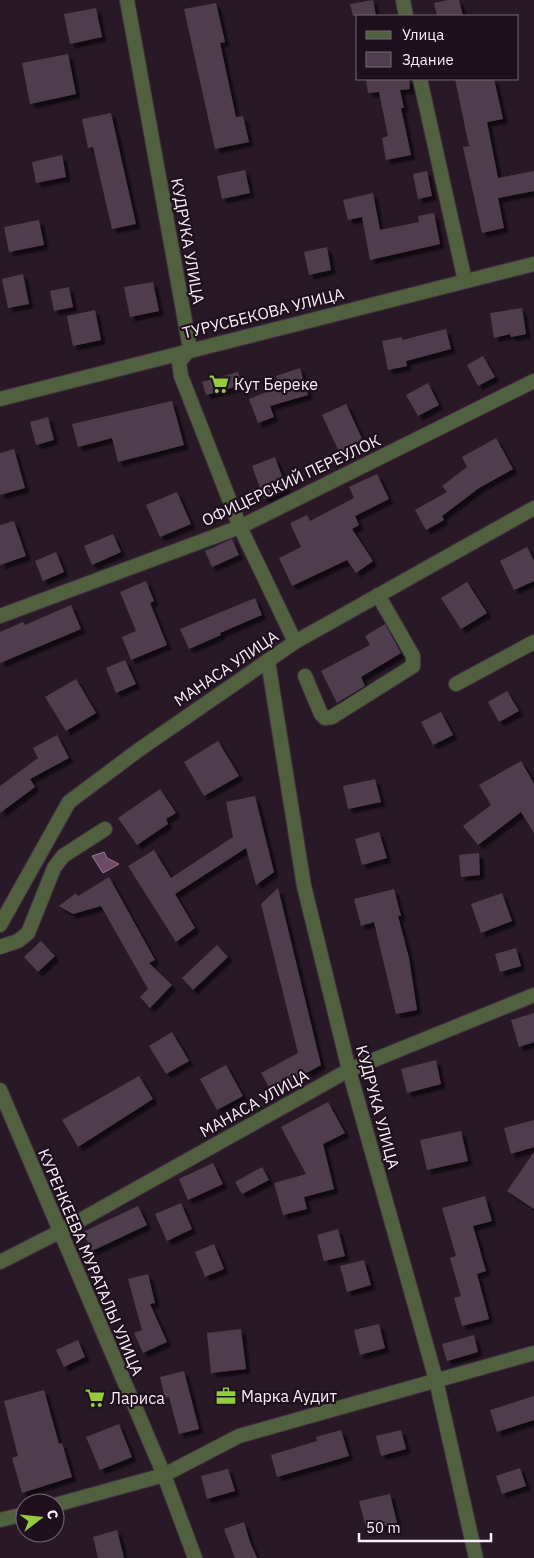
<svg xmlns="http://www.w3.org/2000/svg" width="534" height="1558" viewBox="0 0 534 1558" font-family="'IBM Plex Sans',sans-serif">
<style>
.water{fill:#6d4b68;stroke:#977c93}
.building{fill:#4f3e4d;filter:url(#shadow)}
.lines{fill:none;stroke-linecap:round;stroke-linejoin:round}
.minor-casing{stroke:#423340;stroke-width:16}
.tertiary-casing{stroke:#423340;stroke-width:16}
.minor{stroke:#51613f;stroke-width:14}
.tertiary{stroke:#51613f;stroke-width:14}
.labels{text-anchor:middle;stroke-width:4.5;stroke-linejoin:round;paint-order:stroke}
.street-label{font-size:16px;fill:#faeff8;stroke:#1f101d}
.poi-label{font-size:16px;fill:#faeff8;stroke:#1f101d;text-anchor:start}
</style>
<defs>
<filter id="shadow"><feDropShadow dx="4.5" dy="4.5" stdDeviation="1" flood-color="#0009"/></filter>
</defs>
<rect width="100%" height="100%" fill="#291927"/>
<path class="water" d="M104,852L107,858L119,864L103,873L92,856Z"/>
<g class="building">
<path d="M373,0L376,16H353L350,4Z"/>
<path d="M448,0H459L463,16H437L434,3Z"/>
<path d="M216,3L225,42L220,43L236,117L243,116L249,142L215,149L184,9Z"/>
<path d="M96,8L102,37L70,44L64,14Z"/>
<path d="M68,54L76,94L30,104L22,63Z"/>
<path d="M366,79H409L410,89L400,90L404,108H401L411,155L386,160L382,138L388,136L379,92L368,93Z"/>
<path d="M455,79H494L503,119L487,122L498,178L534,171V191L498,198L504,228L482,233L463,147L469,146Z"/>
<path d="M111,113L136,224L112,229L93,147L88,148L82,119Z"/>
<path d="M62,155L66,177L36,183L32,162Z"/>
<path d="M245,170L250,193L222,199L217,176Z"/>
<path d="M427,171L432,196L418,199L413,174Z"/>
<path d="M373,193L380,230L419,222L418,216L434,213L440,244L370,260L362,217L348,220L343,200Z"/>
<path d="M39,220L44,245L9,252L4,227Z"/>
<path d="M327,247L331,270L309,275L304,252Z"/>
<path d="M23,274L29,304L8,308L2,279Z"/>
<path d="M153,282L159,311L130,317L124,287Z"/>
<path d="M69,287L73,307L54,311L50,291Z"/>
<path d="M522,308L526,334L511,337L510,334L494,338L490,313Z"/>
<path d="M95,310L101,340L73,346L67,316Z"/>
<path d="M446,329L451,349L406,361L407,366L388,370L382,341L402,337V340Z"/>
<path d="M483,356L495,377L478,386L467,365Z"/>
<path d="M300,368L308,395L270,406L274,417L258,423L249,399L279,387L276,376Z"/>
<path d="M238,372L242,385L206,395L202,382Z"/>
<path d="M428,383L439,405L418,416L406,395Z"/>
<path d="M172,401L184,445L118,462L112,438L78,447L72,424Z"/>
<path d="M346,404L364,443L340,454L322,415Z"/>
<path d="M48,417L54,440L36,445L30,422Z"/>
<path d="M496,438L513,469L479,488L442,516L444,520L426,530L415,510L447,492L442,486L467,467L462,457Z"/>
<path d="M14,449L25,488L0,495V453Z"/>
<path d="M275,457L287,490L264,499L252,466Z"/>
<path d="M377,474L389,499L355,516L359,525L352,529L373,561L356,573L347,560L292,586L279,558L301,547L290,523L307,515L310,521L354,498L349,487Z"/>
<path d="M177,492L191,524L160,537L146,505Z"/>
<path d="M14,521L26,556L0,565V525Z"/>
<path d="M113,534L121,552L92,565L84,546Z"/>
<path d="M232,539L239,555L212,567L205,551Z"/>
<path d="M527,547L534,561V581L514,590L500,561Z"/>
<path d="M56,552L64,572L43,581L35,561Z"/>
<path d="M146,581L154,601L150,603L167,645L131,660L122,637L136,631L120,592Z"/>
<path d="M467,582L487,613L461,629L441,598Z"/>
<path d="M255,598L262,615L220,633L221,635L189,649L180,629Z"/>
<path d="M71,605L81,629L0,663V632L23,622L25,625Z"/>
<path d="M385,624L401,653L361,677L365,686L337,703L321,671L370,645L365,636Z"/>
<path d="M125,660L136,684L116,693L106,668Z"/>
<path d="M76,679L96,713L66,731L45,697Z"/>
<path d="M507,691L519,711L499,722L488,702Z"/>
<path d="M441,712L453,735L433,745L421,722Z"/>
<path d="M57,735L69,758L30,779L35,787L0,813V786L38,758L33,748Z"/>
<path d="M218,741L239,776L204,796L184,762Z"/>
<path d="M521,761L534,784V833L521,812L478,845L463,826L491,805L479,785Z"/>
<path d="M375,779L381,802L348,809L343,786Z"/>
<path d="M160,789L176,813L166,819L168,824L137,845L118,818Z"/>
<path d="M255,796L274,872L256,885L246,848L175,894L195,928L176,942L128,866L154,850L171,878L233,837L226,802Z"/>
<path d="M379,832L387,858L362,865L355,839Z"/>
<path d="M479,853L480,875L461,877L459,855Z"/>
<path d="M109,877L155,960L149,963L172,985L150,1008L140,997L148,989L101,906L73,914L59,906L76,893L78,896Z"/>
<path d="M278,888L321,1065L272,1092L261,1073L298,1053L261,904Z"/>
<path d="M394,889L401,916H398L409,958L417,1010L396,1014L374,922L361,926L354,899Z"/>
<path d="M502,893L512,921L481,933L471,904Z"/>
<path d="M41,941L55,956L38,972L24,957Z"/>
<path d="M217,945L228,957L193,990L182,978Z"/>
<path d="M516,948L521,966L500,972L495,954Z"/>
<path d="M534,1013V1042L519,1047L511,1020Z"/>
<path d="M172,1032L189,1061L166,1074L149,1046Z"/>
<path d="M436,1060L441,1084L407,1093L401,1069Z"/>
<path d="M226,1065L243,1096L217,1110L200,1079Z"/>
<path d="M139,1076L153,1099L78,1147L62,1120Z"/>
<path d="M328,1102L345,1133L323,1144L334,1189L304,1197L307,1209L283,1215L274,1183L306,1174L281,1127Z"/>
<path d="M534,1120V1147L511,1154L504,1128Z"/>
<path d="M461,1131L468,1161L427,1170L420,1140Z"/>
<path d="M534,1152V1209L507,1191Z"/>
<path d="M213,1163L223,1184L188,1200L179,1179Z"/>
<path d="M262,1167L269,1180L242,1194L235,1182Z"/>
<path d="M485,1196L492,1221L473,1226L486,1271L477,1274L489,1319L462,1326L454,1298L461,1296L450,1258L456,1256L442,1208Z"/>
<path d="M181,1203L192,1229L167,1241L155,1214Z"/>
<path d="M138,1206L147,1225L92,1251L83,1232Z"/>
<path d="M338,1229L345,1256L324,1261L317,1235Z"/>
<path d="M214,1244L224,1269L205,1277L195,1252Z"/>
<path d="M364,1260L371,1285L347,1292L340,1266Z"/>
<path d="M148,1274L155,1303L150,1304L167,1342L143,1353L134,1333L142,1330L128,1279Z"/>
<path d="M379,1324L385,1348L360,1355L354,1330Z"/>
<path d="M241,1329L246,1369L211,1373L207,1333Z"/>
<path d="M474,1335L478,1352L447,1361L442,1344Z"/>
<path d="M78,1340L85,1357L64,1367L56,1350Z"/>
<path d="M184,1371L199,1429L179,1434L169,1397L165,1398L160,1377Z"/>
<path d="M44,1390L59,1444L62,1443L72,1477L22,1493L12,1458L18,1456L4,1401Z"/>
<path d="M534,1396V1420L497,1432L490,1410Z"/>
<path d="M119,1424L132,1457L100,1470L86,1437Z"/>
<path d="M341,1430L349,1456L277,1477L271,1455L317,1441L316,1437Z"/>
<path d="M401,1430L406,1449L381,1456L376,1436Z"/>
<path d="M520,1468L526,1486L502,1494L496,1476Z"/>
<path d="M228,1469L235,1491L207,1499L201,1476Z"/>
<path d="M390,1494L397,1523L367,1531L359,1501Z"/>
<path d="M244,1522L250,1542L257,1558H235L224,1529Z"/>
<path d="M117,1530L124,1558H98L93,1537Z"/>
</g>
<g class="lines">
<defs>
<g id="minor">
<path d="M127,0L190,349L179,362L181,376L240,527L295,642"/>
<path d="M403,0L406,16"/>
<path d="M420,79L465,281"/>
<path d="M0,616L240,527L534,381"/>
<path d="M268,661L304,886L349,1070L436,1380L476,1558"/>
<path d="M305,676L321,714L325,718L332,717L413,666V656L378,595"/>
<path d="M456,684L534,642"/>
<path d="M0,925L69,802L140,749L295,642L534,508"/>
<path d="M0,947L18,941L28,933L54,868L63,856L105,829"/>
<path d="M0,1090L164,1475L195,1558"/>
<path d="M55,1505L164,1475L239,1436L534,1353"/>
<path d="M0,1520L25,1514"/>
</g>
<g id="tertiary">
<path d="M0,399L534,264"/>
<path d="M0,1262L59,1232L349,1070L534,995"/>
</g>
</defs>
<use href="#minor" class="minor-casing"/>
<use href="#tertiary" class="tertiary-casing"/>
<use href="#minor" class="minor"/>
<use href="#tertiary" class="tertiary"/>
</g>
<defs>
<symbol id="supermarket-bare" viewBox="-9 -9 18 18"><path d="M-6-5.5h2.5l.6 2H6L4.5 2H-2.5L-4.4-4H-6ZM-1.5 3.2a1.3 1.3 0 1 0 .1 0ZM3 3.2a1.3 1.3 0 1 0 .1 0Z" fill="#94cc3c" stroke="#1f101d" stroke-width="2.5" paint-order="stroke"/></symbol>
<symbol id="office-bare" viewBox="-9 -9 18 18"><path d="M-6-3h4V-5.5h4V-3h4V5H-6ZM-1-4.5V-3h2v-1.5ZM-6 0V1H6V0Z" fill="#94cc3c" stroke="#1f101d" stroke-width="2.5" paint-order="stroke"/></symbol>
</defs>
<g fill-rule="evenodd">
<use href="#supermarket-bare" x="205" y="370" width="28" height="28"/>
<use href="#office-bare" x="212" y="1382" width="28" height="28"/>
<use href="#supermarket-bare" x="81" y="1384" width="28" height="28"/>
</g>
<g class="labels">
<g class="street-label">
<text transform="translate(188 241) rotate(80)" y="6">КУДРУКА УЛИЦА</text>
<text transform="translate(263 313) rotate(-14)" y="6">ТУРУСБЕКОВА УЛИЦА</text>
<text transform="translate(291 480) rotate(-25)" y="6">ОФИЦЕРСКИЙ ПЕРЕУЛОК</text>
<text transform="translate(226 668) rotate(-34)" y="6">МАНАСА УЛИЦА</text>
<text transform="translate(254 1103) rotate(-29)" y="6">МАНАСА УЛИЦА</text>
<text transform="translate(378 1107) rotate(75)" y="6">КУДРУКА УЛИЦА</text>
<text transform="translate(91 1262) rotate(67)" y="6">КУРЕНКЕЕВА МУРАТАЛЫ УЛИЦА</text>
</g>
<g class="poi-label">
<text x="234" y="390">Кут Береке</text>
<text x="241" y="1402">Марка Аудит</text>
<text x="110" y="1404">Лариса</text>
</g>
</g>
<rect x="356" y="15" width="162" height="65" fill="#1f101d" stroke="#776975"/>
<rect x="366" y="31" width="25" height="8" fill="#51613f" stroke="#776975"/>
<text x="402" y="40" font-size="15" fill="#faeff8">Улица</text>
<rect x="366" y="52" width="25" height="15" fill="#4f3e4d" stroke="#776975"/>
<text x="402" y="65" font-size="15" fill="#faeff8">Здание</text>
<g transform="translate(40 1518) rotate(74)"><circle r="24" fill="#1f101d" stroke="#776975"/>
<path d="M0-4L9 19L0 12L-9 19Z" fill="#94cc3c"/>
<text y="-8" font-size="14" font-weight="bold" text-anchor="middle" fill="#faeff8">С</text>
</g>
<path d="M359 1533v8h132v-8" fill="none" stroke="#faeff8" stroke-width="2.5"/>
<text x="366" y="1533" font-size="15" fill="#faeff8" stroke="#1f101d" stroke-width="4" paint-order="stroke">50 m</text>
</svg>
